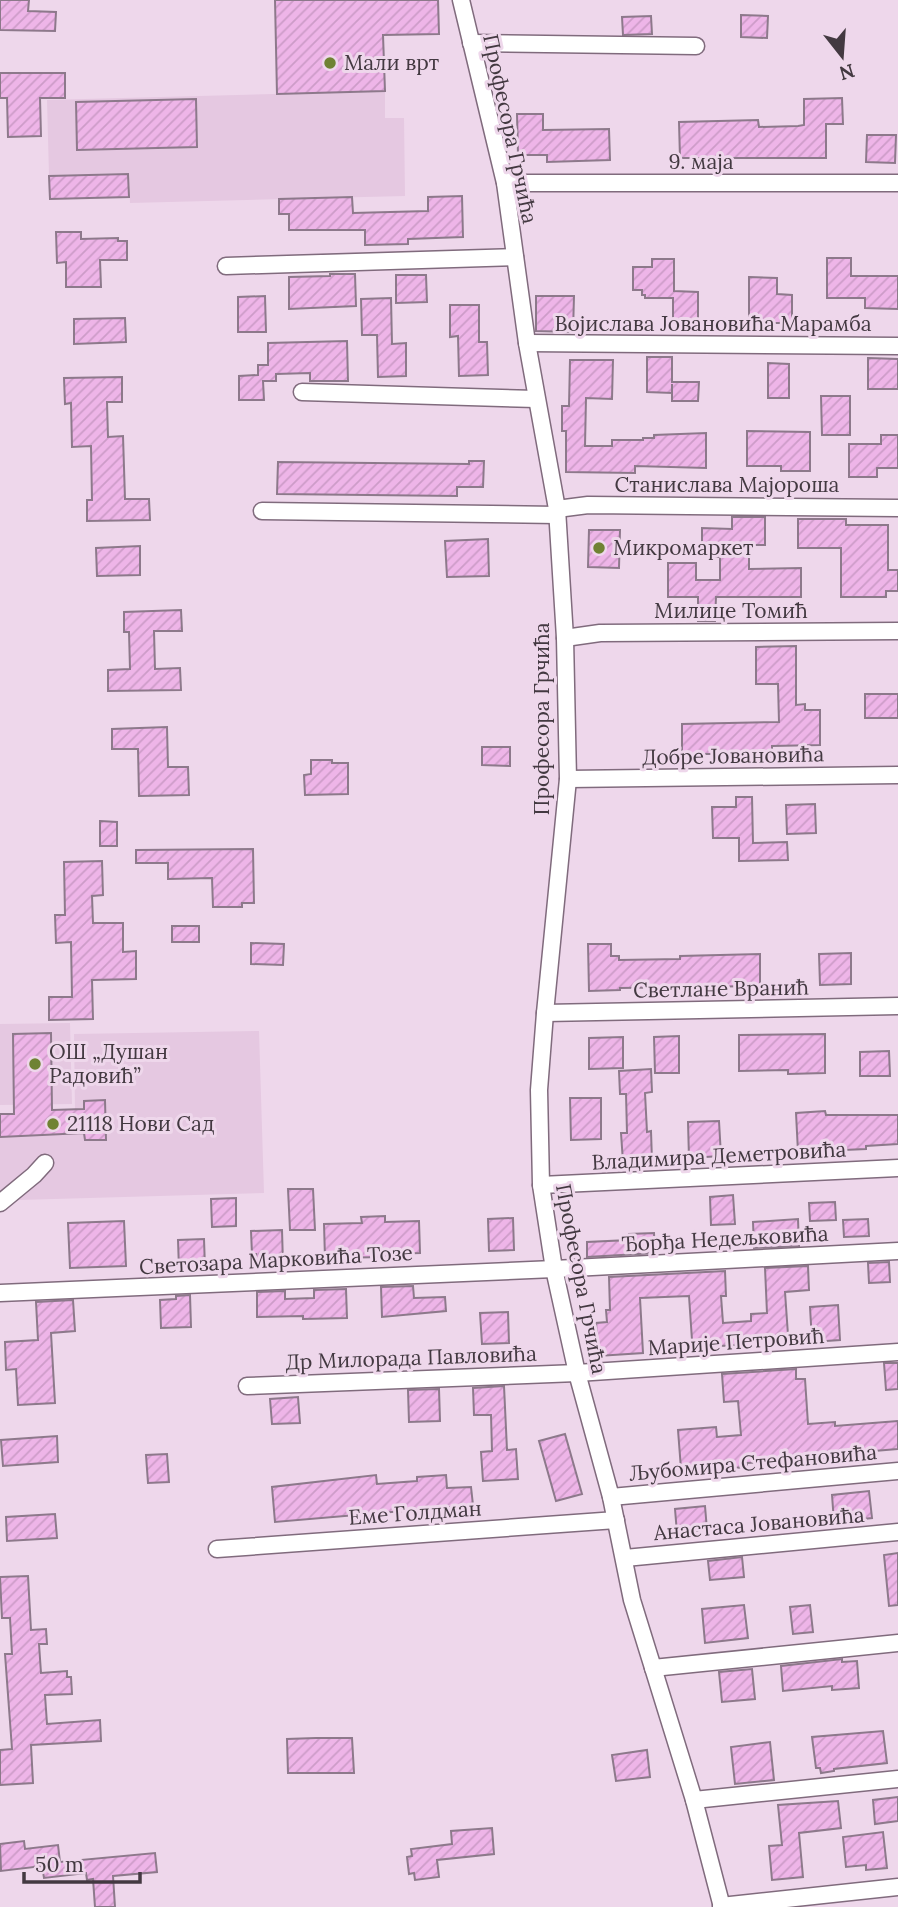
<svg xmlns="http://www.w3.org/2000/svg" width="898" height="1907" viewBox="0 0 898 1907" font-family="Lora,serif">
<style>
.built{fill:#e5c8e1}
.building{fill:url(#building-hatch);stroke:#8d798b;stroke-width:2}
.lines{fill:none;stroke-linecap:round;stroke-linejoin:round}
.minor-casing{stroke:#806b7d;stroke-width:19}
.minor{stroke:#fff;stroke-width:16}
.poi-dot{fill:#6f8233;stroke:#eed7eb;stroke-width:2.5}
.labels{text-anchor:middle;stroke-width:6;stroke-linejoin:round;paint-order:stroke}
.poi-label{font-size:21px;fill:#433941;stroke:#eed7eb;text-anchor:start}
.street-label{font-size:21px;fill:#433941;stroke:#eed7eb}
</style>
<defs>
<pattern id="building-hatch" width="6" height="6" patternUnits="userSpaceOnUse" patternTransform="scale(1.75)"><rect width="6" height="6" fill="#eeb5e8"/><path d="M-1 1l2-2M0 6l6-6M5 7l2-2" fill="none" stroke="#cd9cc8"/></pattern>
</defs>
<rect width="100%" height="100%" fill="#eed7eb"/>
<g class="built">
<path d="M385,91V118H404L405,196L130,203L129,173L49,175L47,100Z"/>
<path d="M70,1023L72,1104L0,1105V1024Z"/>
<path d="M259,1031L264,1193L19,1200L0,1208V1137L84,1133L85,1140L106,1139L105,1100L85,1101L84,1109H75L74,1034Z"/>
</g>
<g class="building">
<path d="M0,0H29L28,11L56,12L55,31L0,30Z"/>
<path d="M275,0H438L439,34L383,35L385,91L277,94Z"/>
<path d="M741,15L768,16L767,38L741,37Z"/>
<path d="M651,16L652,34L623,35L622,17Z"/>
<path d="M0,73H65V98H40L41,136L8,137L7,98H0Z"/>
<path d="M842,98L843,124H826V158H680L679,122L758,120L759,127L798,126L804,125V99Z"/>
<path d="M196,99L197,147L77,150L76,102Z"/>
<path d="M517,114H543V130L609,129L610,160L547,162V155H518Z"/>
<path d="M867,135H896L895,163L866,162Z"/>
<path d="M128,174L129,197L50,199L49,176Z"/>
<path d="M462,196L463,237L408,239V244L365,245V230H289V214H279V199L352,197L353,213L428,211V197Z"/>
<path d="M56,232H81V239L118,238V241H127V260H100L101,287H66V262L57,263Z"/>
<path d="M827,258H851V276H898V309L865,308V298H827Z"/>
<path d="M652,259H674V291L698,292V321H673V298H645V295H642V290H633V267H652Z"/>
<path d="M330,274H355L356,306L289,309V277L330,276Z"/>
<path d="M396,275H426L427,302L396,303Z"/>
<path d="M749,277L777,278V294L792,295V323H749Z"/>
<path d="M265,296L266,332H238V297Z"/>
<path d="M536,296H574L573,332L536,331Z"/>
<path d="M391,298L392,344L406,343V376L378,377L377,335H362L361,299Z"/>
<path d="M450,305H479V342H487L488,375L459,376L458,336L450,337Z"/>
<path d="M125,318L126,342L74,344V319Z"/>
<path d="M347,341L348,381H310V373L276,374V381H263L264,400H239V376L258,375V365H268V343Z"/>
<path d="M647,357H672V382H699L698,401H672V384V393L647,392Z"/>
<path d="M868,358L898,359V389H868Z"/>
<path d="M570,360H613L612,399L586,398L585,446H612V440H643V438H654V435L706,433V468L635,466V473L566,472V431H562V406H569Z"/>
<path d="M768,363L789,364V398H768Z"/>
<path d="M122,377V402H107L108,437L123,436L125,499H149L150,520L87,521V500H92L91,446L72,447L71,403L65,404L64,378Z"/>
<path d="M821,396H850V435H822Z"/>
<path d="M747,431L810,432V471H781V466H747Z"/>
<path d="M881,435H898V468H877V477H849V444H881Z"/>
<path d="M469,461H484L483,487H457V496L277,494L278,462L469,464Z"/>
<path d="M732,517H765V545H749V569L801,568V597H716L715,621H698V597H668V563H696V580H720V557L702,556V528L732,529Z"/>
<path d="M798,519H846V525H888V570H898V591H886V597H841V548H798Z"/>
<path d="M589,530H620L619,568L588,567Z"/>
<path d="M488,539L489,576L447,577L445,541Z"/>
<path d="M140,546V575L97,576L96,548Z"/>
<path d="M181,610L182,631H154L155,669L180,668L181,690L108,691V670L130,669L129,632H124V612Z"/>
<path d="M796,646V705L805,704V710H820V745L772,746V758H734V754H682V724L779,722L778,684H756V647Z"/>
<rect x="865" y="694" width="33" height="24"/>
<path d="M167,727L168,767H188L189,795L139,796L138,749H112V729Z"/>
<path d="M482,747H510V766L482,765Z"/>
<path d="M311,760H332V763H348V794L305,795L304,775L311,774Z"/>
<path d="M736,797H752L753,843L787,842L788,860L739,861V838H713L712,807H736Z"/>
<path d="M815,804L816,833L787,834L786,805Z"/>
<path d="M100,821L117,822V846H100Z"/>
<path d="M253,849L254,903H242V907H213L212,878L168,879V863H136V850Z"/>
<path d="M102,861L103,895L92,896L93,923H123V952L136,951V979L92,980L93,1019L49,1020V997H72L71,942L56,943L55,915H65L64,862Z"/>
<rect x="172" y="926" width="27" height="16"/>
<path d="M251,943L284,944L283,965L251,964Z"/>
<path d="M588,944H611V956H619V960L680,959V956L760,954V986L620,988V990L589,991Z"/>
<path d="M851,953V984L820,985L819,954Z"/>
<path d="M51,1033L52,1110L84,1109V1101L105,1100L106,1140H85L84,1133L0,1137V1114H14L13,1034Z"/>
<path d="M825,1034V1073L788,1074V1070L739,1071V1035Z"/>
<path d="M679,1036V1073H655L654,1037Z"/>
<path d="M623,1037V1068L589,1069V1038Z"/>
<path d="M889,1051L890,1076H860V1052Z"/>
<path d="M651,1069L652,1092L645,1093L647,1132L651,1131L652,1161L623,1162L621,1133H627L626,1094H620L619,1071Z"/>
<path d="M570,1098H601V1139L571,1140Z"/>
<path d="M825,1111L826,1115H898V1144L866,1146V1149L798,1152L796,1113Z"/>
<path d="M719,1121L721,1156L689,1158L688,1122Z"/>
<path d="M288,1189H313L315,1230H290Z"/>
<path d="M733,1195L735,1224L711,1225L710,1197Z"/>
<path d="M236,1198V1226L212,1227L211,1199Z"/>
<path d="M835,1202L836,1220L810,1221L809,1203Z"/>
<path d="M385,1216V1222L419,1221L420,1253L386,1254V1257L325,1258L324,1224L362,1223L361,1217Z"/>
<path d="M513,1218L514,1250L489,1251L488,1219Z"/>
<path d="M798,1219L799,1246L754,1248L753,1222Z"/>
<path d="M868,1219L869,1236L844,1237L843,1220Z"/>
<path d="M124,1221L126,1266L70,1268L68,1223Z"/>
<path d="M282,1230L283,1264L257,1265L256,1254H252L251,1231Z"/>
<path d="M654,1233L655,1253L587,1257V1242L629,1240V1234Z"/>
<path d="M204,1239L205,1268L179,1269L178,1240Z"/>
<path d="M889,1262L890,1282L869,1283L868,1263Z"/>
<path d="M808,1266L809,1290L785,1292L788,1335L777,1336V1341L764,1342L763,1336L739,1337V1345L700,1347V1340H692L689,1296L640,1298L643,1353L598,1356L596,1323L607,1322L606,1310H610L609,1277L725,1271L726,1296H721L723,1323L751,1321V1314L767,1313L765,1268Z"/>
<path d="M413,1286L414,1298L445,1297L446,1311L382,1317L381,1287Z"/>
<path d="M346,1289L347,1318L303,1319V1316L257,1317V1292L285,1291V1299L314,1298V1290Z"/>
<path d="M190,1295L191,1327L161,1328L160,1300L176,1299V1296Z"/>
<path d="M73,1300L75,1331L51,1333L55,1403L18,1405L16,1369L6,1370L5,1342L38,1340L36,1302Z"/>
<path d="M838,1305L840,1340L812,1342L810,1307Z"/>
<path d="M508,1312L509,1343L482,1344L480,1313Z"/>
<path d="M884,1363H898V1389L886,1390Z"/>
<path d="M796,1369V1379H805L808,1424L835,1422V1426L898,1421V1449L838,1454V1457L747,1463V1467L720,1469L719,1465L681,1469L678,1430L716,1427L717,1437L741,1435L738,1401L724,1402L722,1374Z"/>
<path d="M504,1386L507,1450L516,1449L518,1479L483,1481L481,1452L492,1451L491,1415H474L473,1388Z"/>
<path d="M439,1389L440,1421L409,1422L408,1390Z"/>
<path d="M298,1397L300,1423L272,1424L270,1399Z"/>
<path d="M565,1434L582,1494L556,1501L539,1441Z"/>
<path d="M57,1436L58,1462L3,1466L1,1440Z"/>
<path d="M167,1454L169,1482L148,1483L146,1455Z"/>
<path d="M376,1475L377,1484L417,1481V1477L446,1475L447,1488L471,1487L473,1505L275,1522L272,1487Z"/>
<path d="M869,1491L872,1518L834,1522L832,1495Z"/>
<path d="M705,1506L707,1530L677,1533L675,1509Z"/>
<path d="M55,1514L57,1538L7,1541L6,1517Z"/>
<path d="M898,1553V1605L889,1606L884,1555Z"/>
<path d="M742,1557L744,1577L710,1580L708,1561Z"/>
<path d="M28,1576L31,1630L46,1629L47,1644H39L41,1673L67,1671V1677H71L72,1694L45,1695L47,1724L100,1720L101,1741L31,1745L33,1783L0,1785V1750L12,1749L5,1654H12L10,1618H2L0,1577Z"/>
<path d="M744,1605L748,1638L705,1643L702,1609Z"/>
<path d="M810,1605L813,1632L793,1634L790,1607Z"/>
<path d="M842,1659V1662L857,1661L859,1688L832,1690V1686L783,1691L781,1666Z"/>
<path d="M752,1669L755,1699L722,1702L719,1672Z"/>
<path d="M883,1731L887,1763L834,1769V1771L821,1773L820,1768H816L812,1737Z"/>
<path d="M316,1738H352L354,1773H288L287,1739Z"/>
<path d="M770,1742L774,1780L735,1784L731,1747Z"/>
<path d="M647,1750L650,1777L616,1781L612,1755Z"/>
<path d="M898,1797V1821L875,1824L873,1800Z"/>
<path d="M838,1801L841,1828L799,1833L803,1877L772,1880L769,1846L782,1845L778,1805Z"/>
<path d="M492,1828L494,1854L437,1860L439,1877L415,1880L414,1873L409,1874L407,1857L412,1856L411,1849L452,1844L451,1831Z"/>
<path d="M883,1832L887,1868L866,1870V1865L846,1867L843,1837Z"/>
<path d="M24,1841L25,1849L58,1845L60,1862L155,1853L157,1872L113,1876L115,1907H95L93,1879L87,1880L86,1873L44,1878L42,1866L1,1871L0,1844Z"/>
</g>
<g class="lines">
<defs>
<g id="minor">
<path d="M461,0L505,183L527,343L557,509L565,638L568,779L545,1013L539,1090L541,1185L554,1269L577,1373L611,1497L632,1600L694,1800L722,1907"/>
<path d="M471,43L696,46"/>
<path d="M505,183H898"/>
<path d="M226,266L515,257"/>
<path d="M527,343L898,346"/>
<path d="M302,392L536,399"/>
<path d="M557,509L588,505L898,508"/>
<path d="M262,511L557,515"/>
<path d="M565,638L600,633L898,631"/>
<path d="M568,779L898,775"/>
<path d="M545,1013L898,1006"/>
<path d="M541,1185L898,1168"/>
<path d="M0,1203L34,1175L45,1163"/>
<path d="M0,1293L554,1269L898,1251"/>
<path d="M247,1386L577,1373L898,1352"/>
<path d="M611,1497L898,1471"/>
<path d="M217,1549L616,1520"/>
<path d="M625,1558L898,1532"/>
<path d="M653,1668L898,1643"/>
<path d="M694,1800L898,1779"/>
<path d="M721,1906L898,1887"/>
</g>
</defs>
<use href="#minor" class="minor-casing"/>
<use href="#minor" class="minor"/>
</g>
<g class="poi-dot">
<circle cx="330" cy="63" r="7"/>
<circle cx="599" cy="548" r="7"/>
<circle cx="35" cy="1064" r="7"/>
<circle cx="53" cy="1124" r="7"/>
</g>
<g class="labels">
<g class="poi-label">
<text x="344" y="70">Мали врт</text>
<text x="613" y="555">Микромаркет</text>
<text x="49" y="1059">ОШ „Душан<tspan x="49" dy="24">Радовић”</tspan></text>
<text x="67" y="1131">21118 Нови Сад</text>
</g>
<g class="street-label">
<text transform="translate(510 129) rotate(78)" y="7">Професора Грчића</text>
<text x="701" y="169">9. маја</text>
<text x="713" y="331">Војислава Јовановића Марамба</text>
<text x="727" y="492">Станислава Мајороша</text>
<text x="731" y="618">Милице Томић</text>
<text transform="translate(542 719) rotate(-90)" y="7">Професора Грчића</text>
<text transform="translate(733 756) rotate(-1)" y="7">Добре Јовановића</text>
<text transform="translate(721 989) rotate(-1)" y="7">Светлане Вранић</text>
<text transform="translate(719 1156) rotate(-3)" y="7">Владимира Деметровића</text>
<text transform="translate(725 1239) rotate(-3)" y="7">Ђорђа Недељковића</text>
<text transform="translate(276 1260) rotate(-3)" y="7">Светозара Марковића Тозе</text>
<text transform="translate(581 1279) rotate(79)" y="7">Професора Грчића</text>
<text transform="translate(736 1342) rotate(-4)" y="7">Марије Петровић</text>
<text transform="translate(411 1358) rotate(-2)" y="7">Др Милорада Павловића</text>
<text transform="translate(753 1463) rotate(-5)" y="7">Љубомира Стефановића</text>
<text transform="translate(415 1513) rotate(-4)" y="7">Еме Голдман</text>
<text transform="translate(759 1524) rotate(-5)" y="7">Анастаса Јовановића</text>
</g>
</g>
<g transform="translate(842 56) rotate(163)" stroke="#eed7eb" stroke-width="5" paint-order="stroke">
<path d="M0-5L12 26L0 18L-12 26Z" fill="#433941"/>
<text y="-10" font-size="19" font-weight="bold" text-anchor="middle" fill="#433941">N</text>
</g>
<path d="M24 1872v10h116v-10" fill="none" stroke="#433941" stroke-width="3.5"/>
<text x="35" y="1872" font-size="21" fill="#433941" stroke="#eed7eb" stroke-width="5" paint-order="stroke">50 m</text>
</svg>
